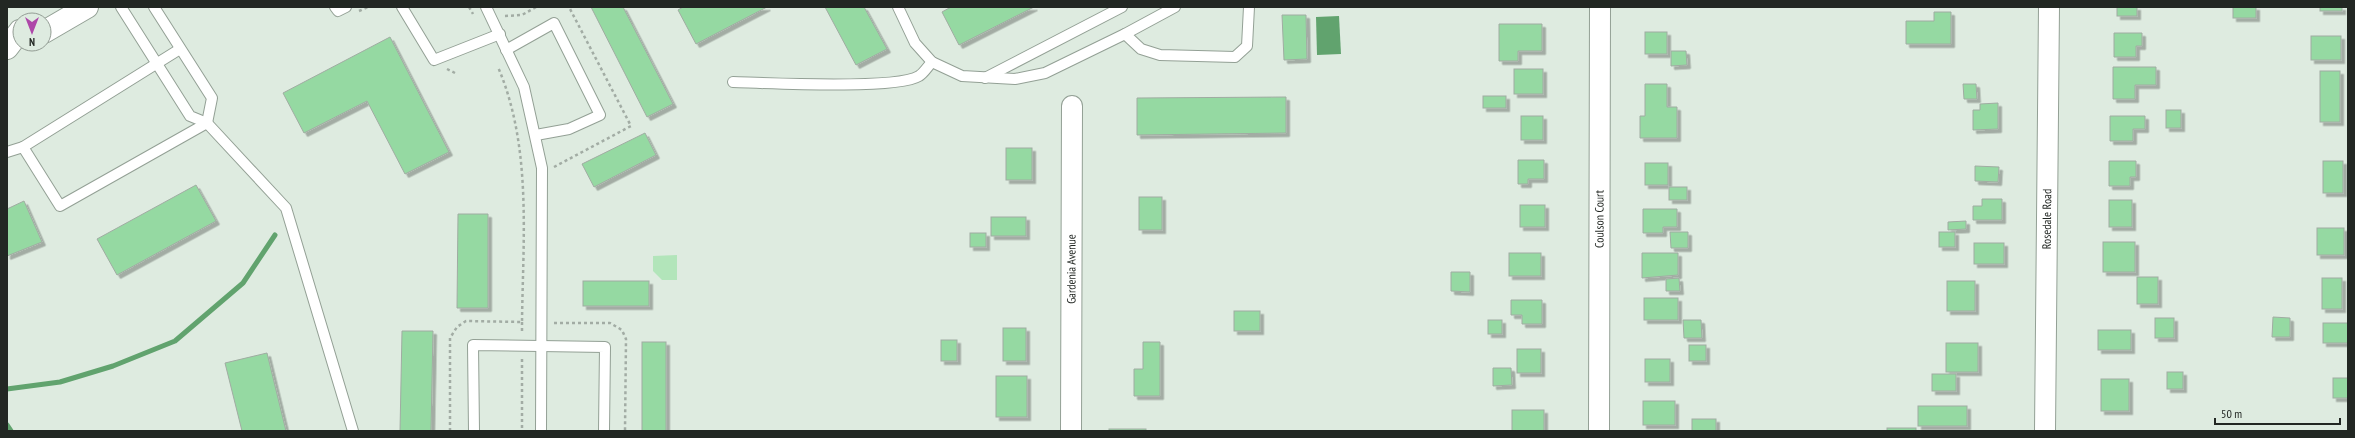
<svg xmlns="http://www.w3.org/2000/svg" width="2355" height="438" viewBox="0 0 2355 438" font-family="'PT Sans Narrow',sans-serif">
<style>
.green{fill:#b2e5ba}
.water{fill:#61a36e}
.lines{fill:none;stroke-linecap:round;stroke-linejoin:round}
.stream{stroke:#61a36e;stroke-width:5}
.building{fill:#95d9a2;stroke:#a0aca2;filter:url(#shadow)}
.service-casing{stroke:#93a095;stroke-width:12}
.minor-casing{stroke:#93a095;stroke-width:22}
.tertiary-casing{stroke:#93a095;stroke-width:24}
.path{stroke:#a2aca4;stroke-width:2.5;stroke-dasharray:3 3;stroke-linecap:butt}
.service{stroke:#fff;stroke-width:10}
.minor{stroke:#fff;stroke-width:20}
.tertiary{stroke:#fff;stroke-width:22}
.labels{text-anchor:middle;stroke-width:3;stroke-linejoin:round;paint-order:stroke}
.street-label{font-size:12px;fill:#222723;stroke:#deebe0}
</style>
<defs>
<filter id="shadow"><feDropShadow dx="3.5" dy="3.5" stdDeviation="0" flood-color="#0004"/></filter>
</defs>
<rect width="100%" height="100%" fill="#deebe0"/>
<path class="green" d="M677,255V280H662L653,271V256Z"/>
<path class="water" d="M1339,16L1341,54L1317,55L1316,17Z"/>
<g class="lines">
<g class="stream">
<path d="M7,389L60,382L113,366L175,341L243,283L275,235"/>
<path d="M7,425L11,431"/>
</g>
</g>
<g class="building">
<path d="M591,7H623L673,104L647,117Z"/>
<path d="M683,7H767L696,44L678,10Z"/>
<path d="M825,7H864L887,49L856,65Z"/>
<path d="M951,7H1034L959,45L942,12Z"/>
<rect x="2117" y="7" width="20" height="9"/>
<rect x="2233" y="7" width="23" height="11"/>
<rect x="2320" y="7" width="22" height="4"/>
<path d="M1934,12H1951V44H1906V21H1934Z"/>
<path d="M1282,15H1306L1307,59L1284,60Z"/>
<path d="M1499,24H1542V51H1518V61H1499Z"/>
<rect x="1645" y="32" width="22" height="22"/>
<path d="M2114,33H2142V46H2136V57H2114Z"/>
<rect x="2311" y="36" width="30" height="24"/>
<path d="M390,37L449,152L405,174L367,101L304,133L283,93Z"/>
<path d="M1671,51H1686L1687,65L1671,66Z"/>
<path d="M2113,67H2156V85H2135V99H2113Z"/>
<rect x="1514" y="69" width="29" height="25"/>
<rect x="2320" y="71" width="20" height="51"/>
<path d="M1645,84H1667V107H1677V138H1640V116H1645Z"/>
<path d="M1963,84H1976L1977,99H1964Z"/>
<rect x="1483" y="96" width="23" height="12"/>
<path d="M1286,97V133L1137,135V98Z"/>
<path d="M1998,103V129L1973,130V110H1980V104Z"/>
<rect x="2166" y="110" width="15" height="18"/>
<rect x="1521" y="116" width="22" height="24"/>
<path d="M2110,116H2145V129H2133V141H2110Z"/>
<path d="M645,133L656,155L594,187L582,164Z"/>
<rect x="1006" y="148" width="26" height="32"/>
<path d="M1518,160H1544V179H1528V184H1518Z"/>
<path d="M2109,161H2136V177H2130V186H2109Z"/>
<rect x="2323" y="161" width="20" height="32"/>
<rect x="1645" y="163" width="23" height="22"/>
<path d="M1975,166L1999,167L1998,182L1975,181Z"/>
<path d="M196,185L216,221L117,275L97,239Z"/>
<rect x="1669" y="187" width="18" height="13"/>
<rect x="1139" y="197" width="23" height="33"/>
<path d="M1982,199H2002V220H1973V206H1982Z"/>
<rect x="2109" y="200" width="23" height="27"/>
<path d="M24,201L42,242L7,256V209Z"/>
<rect x="1520" y="205" width="25" height="22"/>
<path d="M1643,209H1677V227H1663V233H1643Z"/>
<path d="M458,214H488V308H457Z"/>
<rect x="991" y="217" width="35" height="19"/>
<path d="M1966,221V229L1948,230V222Z"/>
<rect x="2317" y="228" width="27" height="27"/>
<path d="M1670,232H1688V248H1671Z"/>
<rect x="1939" y="232" width="16" height="15"/>
<rect x="970" y="233" width="16" height="14"/>
<rect x="2103" y="242" width="32" height="30"/>
<rect x="1974" y="243" width="30" height="21"/>
<rect x="1509" y="253" width="32" height="23"/>
<path d="M1642,253H1678V275L1642,278Z"/>
<path d="M1451,272H1470V292L1451,291Z"/>
<rect x="2137" y="277" width="21" height="27"/>
<path d="M1679,278L1680,291H1666V279Z"/>
<rect x="2322" y="278" width="20" height="31"/>
<rect x="583" y="281" width="66" height="25"/>
<rect x="1947" y="281" width="28" height="30"/>
<rect x="1644" y="298" width="34" height="22"/>
<path d="M1511,300H1542V324H1522V315H1511Z"/>
<rect x="1234" y="311" width="26" height="20"/>
<path d="M2273,317L2290,318V337H2272Z"/>
<rect x="2155" y="318" width="19" height="20"/>
<rect x="1488" y="320" width="14" height="14"/>
<path d="M1683,320H1701L1702,338H1684Z"/>
<rect x="2323" y="323" width="25" height="20"/>
<rect x="1003" y="328" width="23" height="33"/>
<rect x="2098" y="330" width="33" height="20"/>
<path d="M402,331H433L431,431H400Z"/>
<rect x="941" y="340" width="16" height="21"/>
<rect x="642" y="342" width="24" height="89"/>
<path d="M1143,342H1160V396H1134V369H1143Z"/>
<rect x="1946" y="343" width="32" height="29"/>
<rect x="1689" y="345" width="17" height="16"/>
<rect x="1517" y="349" width="24" height="24"/>
<path d="M267,353L286,431H242L225,363Z"/>
<rect x="1645" y="359" width="25" height="23"/>
<path d="M1493,368H1511L1512,385L1493,386Z"/>
<rect x="2167" y="372" width="16" height="17"/>
<rect x="1932" y="374" width="24" height="17"/>
<rect x="996" y="376" width="31" height="41"/>
<rect x="2333" y="378" width="15" height="20"/>
<rect x="2101" y="379" width="28" height="32"/>
<rect x="1643" y="401" width="32" height="24"/>
<rect x="1918" y="406" width="49" height="20"/>
<rect x="1512" y="410" width="32" height="21"/>
<rect x="1692" y="419" width="24" height="12"/>
<rect x="1887" y="428" width="29" height="3"/>
<rect x="1109" y="429" width="37" height="2"/>
</g>
<g class="lines">
<defs>
<g id="service">
<path d="M121,7L190,116L207,123L286,208L353,431"/>
<path d="M154,7L212,98L207,123"/>
<path d="M335,7L338,11L346,7"/>
<path d="M402,7L434,60L500,34"/>
<path d="M486,7L524,87L542,168L541,431"/>
<path d="M898,7L915,43L932,62L962,76L1015,79L1045,73L1125,34L1175,7"/>
<path d="M1125,34L1141,49L1160,55L1235,57L1247,46L1249,7"/>
<path d="M506,50L554,23L600,115L569,129L536,135"/>
<path d="M985,78L1122,7"/>
<path d="M733,82C766,83 897,90 919,76C924,73 928,66 932,62"/>
<path d="M23,147L180,49"/>
<path d="M7,152L23,147L60,206L207,123"/>
<path d="M474,431L473,345L605,347L604,431"/>
</g>
<g id="minor">
<path id="s1" d="M1071,431L1072,106"/>
<path id="s2" d="M1599,431L1600,7"/>
<path id="s3" d="M2045,431L2049,7"/>
</g>
<g id="tertiary">
<path d="M44,32L87,7"/>
<path d="M7,48L20,31"/>
</g>
</defs>
<use href="#service" class="service-casing"/>
<use href="#minor" class="minor-casing"/>
<use href="#tertiary" class="tertiary-casing"/>
<g class="path">
<path d="M469,7L473,14"/>
<path d="M359,11L368,7"/>
<path d="M505,16L522,15L536,7"/>
<path d="M447,69L455,73"/>
<path d="M554,167L631,126L569,7"/>
<path d="M522,322V334"/>
<path d="M554,323H610L622,330L626,339L625,431"/>
<path d="M522,359V431"/>
<path d="M450,431V338L457,327L466,321L522,322C523,237 532,147 498,67"/>
</g>
<use href="#service" class="service"/>
<use href="#minor" class="minor"/>
<use href="#tertiary" class="tertiary"/>
</g>
<g class="labels">
<g class="street-label">
<text dy="4" stroke="none"><textPath href="#s2" startOffset="212">Coulson Court</textPath></text>
<text dy="4" stroke="none"><textPath href="#s3" startOffset="212">Rosedale Road</textPath></text>
<text dy="4" stroke="none"><textPath href="#s1" startOffset="162">Gardenia Avenue</textPath></text>
</g>
</g>
<rect width="2355" height="438" fill="none" stroke="#222723" stroke-width="16"/>
<g transform="translate(32 32) rotate(180)"><circle r="19" fill="#deebe0" stroke="#939d94"/>
<path d="M0-3L7 15L0 10L-7 15Z" fill="#ae47a9"/>
<text y="-6" font-size="11" font-weight="bold" text-anchor="middle" fill="#222723">N</text>
</g>
<path d="M2215 418v6h125v-6" fill="none" stroke="#222723" stroke-width="2"/>
<text x="2221" y="418" font-size="12" fill="#222723" stroke="#deebe0" stroke-width="3" paint-order="stroke">50 m</text>
</svg>
